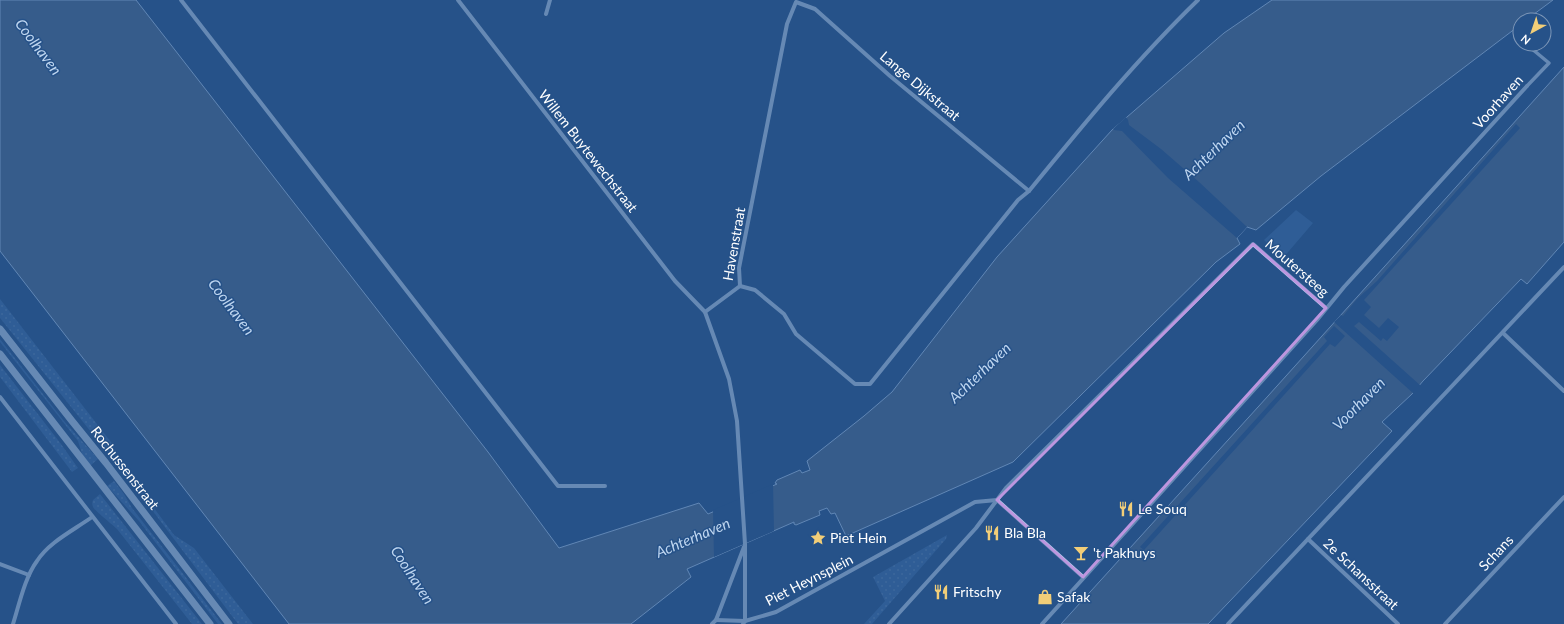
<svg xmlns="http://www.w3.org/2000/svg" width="1564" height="624" viewBox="0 0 1564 624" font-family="Lato,sans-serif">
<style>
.grass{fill:url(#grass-dots)}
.park{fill:#3a6ba6}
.water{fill:#49688f;stroke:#a7c6ea}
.pier{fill:#265289}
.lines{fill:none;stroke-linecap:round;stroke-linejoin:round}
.pedestrian{stroke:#b3cce9;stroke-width:3.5}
.minor{stroke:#b3cce9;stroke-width:4}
.tertiary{stroke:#b3cce9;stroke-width:7}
.marked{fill:none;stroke:#bd96df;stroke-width:3;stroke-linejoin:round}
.labels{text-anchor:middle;stroke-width:3;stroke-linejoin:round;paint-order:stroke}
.street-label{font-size:14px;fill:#fff;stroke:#265289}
.poi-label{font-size:14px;fill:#fff;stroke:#265289;text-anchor:start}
.water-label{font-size:15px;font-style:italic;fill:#bfd6f0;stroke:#265289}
</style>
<defs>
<pattern id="grass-dots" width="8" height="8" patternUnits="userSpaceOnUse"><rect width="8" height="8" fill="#3a6ba6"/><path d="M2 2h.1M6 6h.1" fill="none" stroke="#5881b3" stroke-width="1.8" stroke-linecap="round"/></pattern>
</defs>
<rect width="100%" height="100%" fill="#265289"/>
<g class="grass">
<path d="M0,299L114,446L113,449L107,452L0,318Z"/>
<path d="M0,339L64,421L98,459L90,466L82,454L78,441L0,342Z"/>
<path d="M0,365L61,444L78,468L72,472L0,377Z"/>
<path d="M131,477L174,535L194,548L253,624H238L134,486L129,480Z"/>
<path d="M114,481L124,494L132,508L222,624H218L139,521L107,486Z"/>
<path d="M100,494L202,624H192L117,529C113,525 94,510 93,507C92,504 92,503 93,500Z"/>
<path d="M947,535L946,539L872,624H864L885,601L873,577Z"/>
</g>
<path class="park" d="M1296,210L1313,223L1283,258L1264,240Z"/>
<g class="water">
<path d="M0,0H136L488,452L559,548L699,503L708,514L777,484L775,483L777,480L800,470L802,473L810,470L807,461L864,416L892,392L997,257L1112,130L1224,33L1272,0H1553L1526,20H1520V25L1321,176L1256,230L1247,227L1237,238L1240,244L1216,262L1013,462L846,536L835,513L831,514L827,508L819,511L820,515L796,525L794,524V522L687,569L691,577L631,624H289L0,251Z"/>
<path d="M1564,67V242L1527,284L1521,279L1423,381L1412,394L1382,422L1392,431L1208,624H1061L1268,396Z"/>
</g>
<g class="pier">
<path d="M1126,117L1128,120L1129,125L1161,149L1199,182L1247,227L1237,238L1168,178L1122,131L1114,130L1113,129Z"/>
<path d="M1516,124L1520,128L1364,300L1371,307L1364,315L1379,328L1388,318L1399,327L1387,341L1383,338L1381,341L1359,322L1354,326L1421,386L1414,394L1334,322L1341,315L1343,316L1357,299L1377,281Z"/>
<path d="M1334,326L1345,336L1335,347L1330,344L1144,550L1140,547L1327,341L1324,337Z"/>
<path d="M773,484L774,531L714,557L713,510Z"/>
</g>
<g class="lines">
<path class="pedestrian" d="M1526,44L1549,63L1527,86"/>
<g class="minor">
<path d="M181,0L558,486H605"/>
<path d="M458,0L675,281L705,312L729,379L737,421L745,544V621L743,624"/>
<path d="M546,14L550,0"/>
<path d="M740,286L755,290L784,314L796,334L855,384H870L1018,200L1029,191C1083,125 1137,59 1198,0"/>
<path d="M740,286L739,268L787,24L796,2L815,9L890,76L1029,191"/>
<path d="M705,312L740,286"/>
<path d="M1503,333L1564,391"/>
<path d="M0,397L176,624"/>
<path d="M997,500L1083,577"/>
<path d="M1308,539L1398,624"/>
<path d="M0,564L29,575"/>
<path d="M716,620L745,621L776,612L975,502L997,500"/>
<path d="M13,624C19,605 25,577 37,561C49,542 74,530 92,517"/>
<path d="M712,624L716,620L744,547"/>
<path d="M889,624L976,528L1006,488L1253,244L1326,308"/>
<path d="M1042,624L1317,320L1344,287L1527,86"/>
<path d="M1228,624L1564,267"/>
<path d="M1445,624L1564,497"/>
</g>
<g class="tertiary">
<path d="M0,329L72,421L106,463L229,624"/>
<path d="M0,354L210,624"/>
</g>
</g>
<path d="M0 0H1564V624H0ZM1253,244L1326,308L1083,577L997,500Z" fill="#265289" fill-opacity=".55" fill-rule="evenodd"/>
<path class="marked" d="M1253,244L1326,308L1083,577L997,500Z"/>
<defs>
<symbol id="restaurant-bare" viewBox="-9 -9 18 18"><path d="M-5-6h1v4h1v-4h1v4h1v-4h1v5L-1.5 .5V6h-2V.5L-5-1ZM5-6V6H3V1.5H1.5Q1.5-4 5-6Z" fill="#f2ce78" stroke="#265289" stroke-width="2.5" paint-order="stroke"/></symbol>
<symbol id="sight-bare" viewBox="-9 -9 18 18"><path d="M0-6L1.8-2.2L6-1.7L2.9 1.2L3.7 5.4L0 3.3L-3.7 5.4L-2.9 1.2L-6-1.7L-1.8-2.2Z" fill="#f2ce78" stroke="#265289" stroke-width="2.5" paint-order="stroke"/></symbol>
<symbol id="bar-bare" viewBox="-9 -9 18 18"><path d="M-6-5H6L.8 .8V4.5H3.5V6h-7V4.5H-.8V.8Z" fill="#f2ce78" stroke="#265289" stroke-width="2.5" paint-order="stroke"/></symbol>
<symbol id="shop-bare" viewBox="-9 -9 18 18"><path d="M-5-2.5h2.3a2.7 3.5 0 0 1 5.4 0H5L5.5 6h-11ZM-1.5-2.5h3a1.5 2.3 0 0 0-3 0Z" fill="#f2ce78" stroke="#265289" stroke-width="2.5" paint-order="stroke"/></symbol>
</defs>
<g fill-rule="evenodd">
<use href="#restaurant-bare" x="1115" y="498" width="22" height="22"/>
<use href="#restaurant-bare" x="981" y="522" width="22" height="22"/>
<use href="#sight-bare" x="807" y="527" width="22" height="22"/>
<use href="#bar-bare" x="1070" y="542" width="22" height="22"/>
<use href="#restaurant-bare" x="930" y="581" width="22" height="22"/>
<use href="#shop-bare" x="1034" y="586" width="22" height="22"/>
</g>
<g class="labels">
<g class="street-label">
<text transform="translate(920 86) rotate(40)" y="5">Lange Dijkstraat</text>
<text transform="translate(1498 102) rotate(-48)" y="5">Voorhaven</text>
<text transform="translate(588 151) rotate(52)" y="5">Willem Buytewechstraat</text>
<text transform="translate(734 244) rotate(-80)" y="5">Havenstraat</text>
<text transform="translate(1297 268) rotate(41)" y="5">Moutersteeg</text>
<text transform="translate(125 468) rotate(52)" y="5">Rochussenstraat</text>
<text transform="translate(1496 553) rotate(-47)" y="5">Schans</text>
<text transform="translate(1361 574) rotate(43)" y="5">2e Schansstraat</text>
<text transform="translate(809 580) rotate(-27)" y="5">Piet Heynsplein</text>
</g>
<g class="poi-label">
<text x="1138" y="514">Le Souq</text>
<text x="1004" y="538">Bla Bla</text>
<text x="830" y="543">Piet Hein</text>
<text x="1093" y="558">'t Pakhuys</text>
<text x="953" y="597">Fritschy</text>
<text x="1057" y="602">Safak</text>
</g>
<g class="water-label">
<text transform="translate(38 47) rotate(53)" y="5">Coolhaven</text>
<text transform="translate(1214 150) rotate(-44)" y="5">Achterhaven</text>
<text transform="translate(231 307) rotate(53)" y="5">Coolhaven</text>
<text transform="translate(980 373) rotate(-44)" y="5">Achterhaven</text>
<text transform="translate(1359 404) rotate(-45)" y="5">Voorhaven</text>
<text transform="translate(693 538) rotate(-23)" y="5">Achterhaven</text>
<text transform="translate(412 575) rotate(57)" y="5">Coolhaven</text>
</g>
</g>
<g transform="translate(1532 32) rotate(220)"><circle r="19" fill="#265289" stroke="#7d97b8"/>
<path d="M0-3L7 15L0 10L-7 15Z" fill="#f2ce78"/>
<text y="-6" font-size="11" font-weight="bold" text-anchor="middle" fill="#ffffff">N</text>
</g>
</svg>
